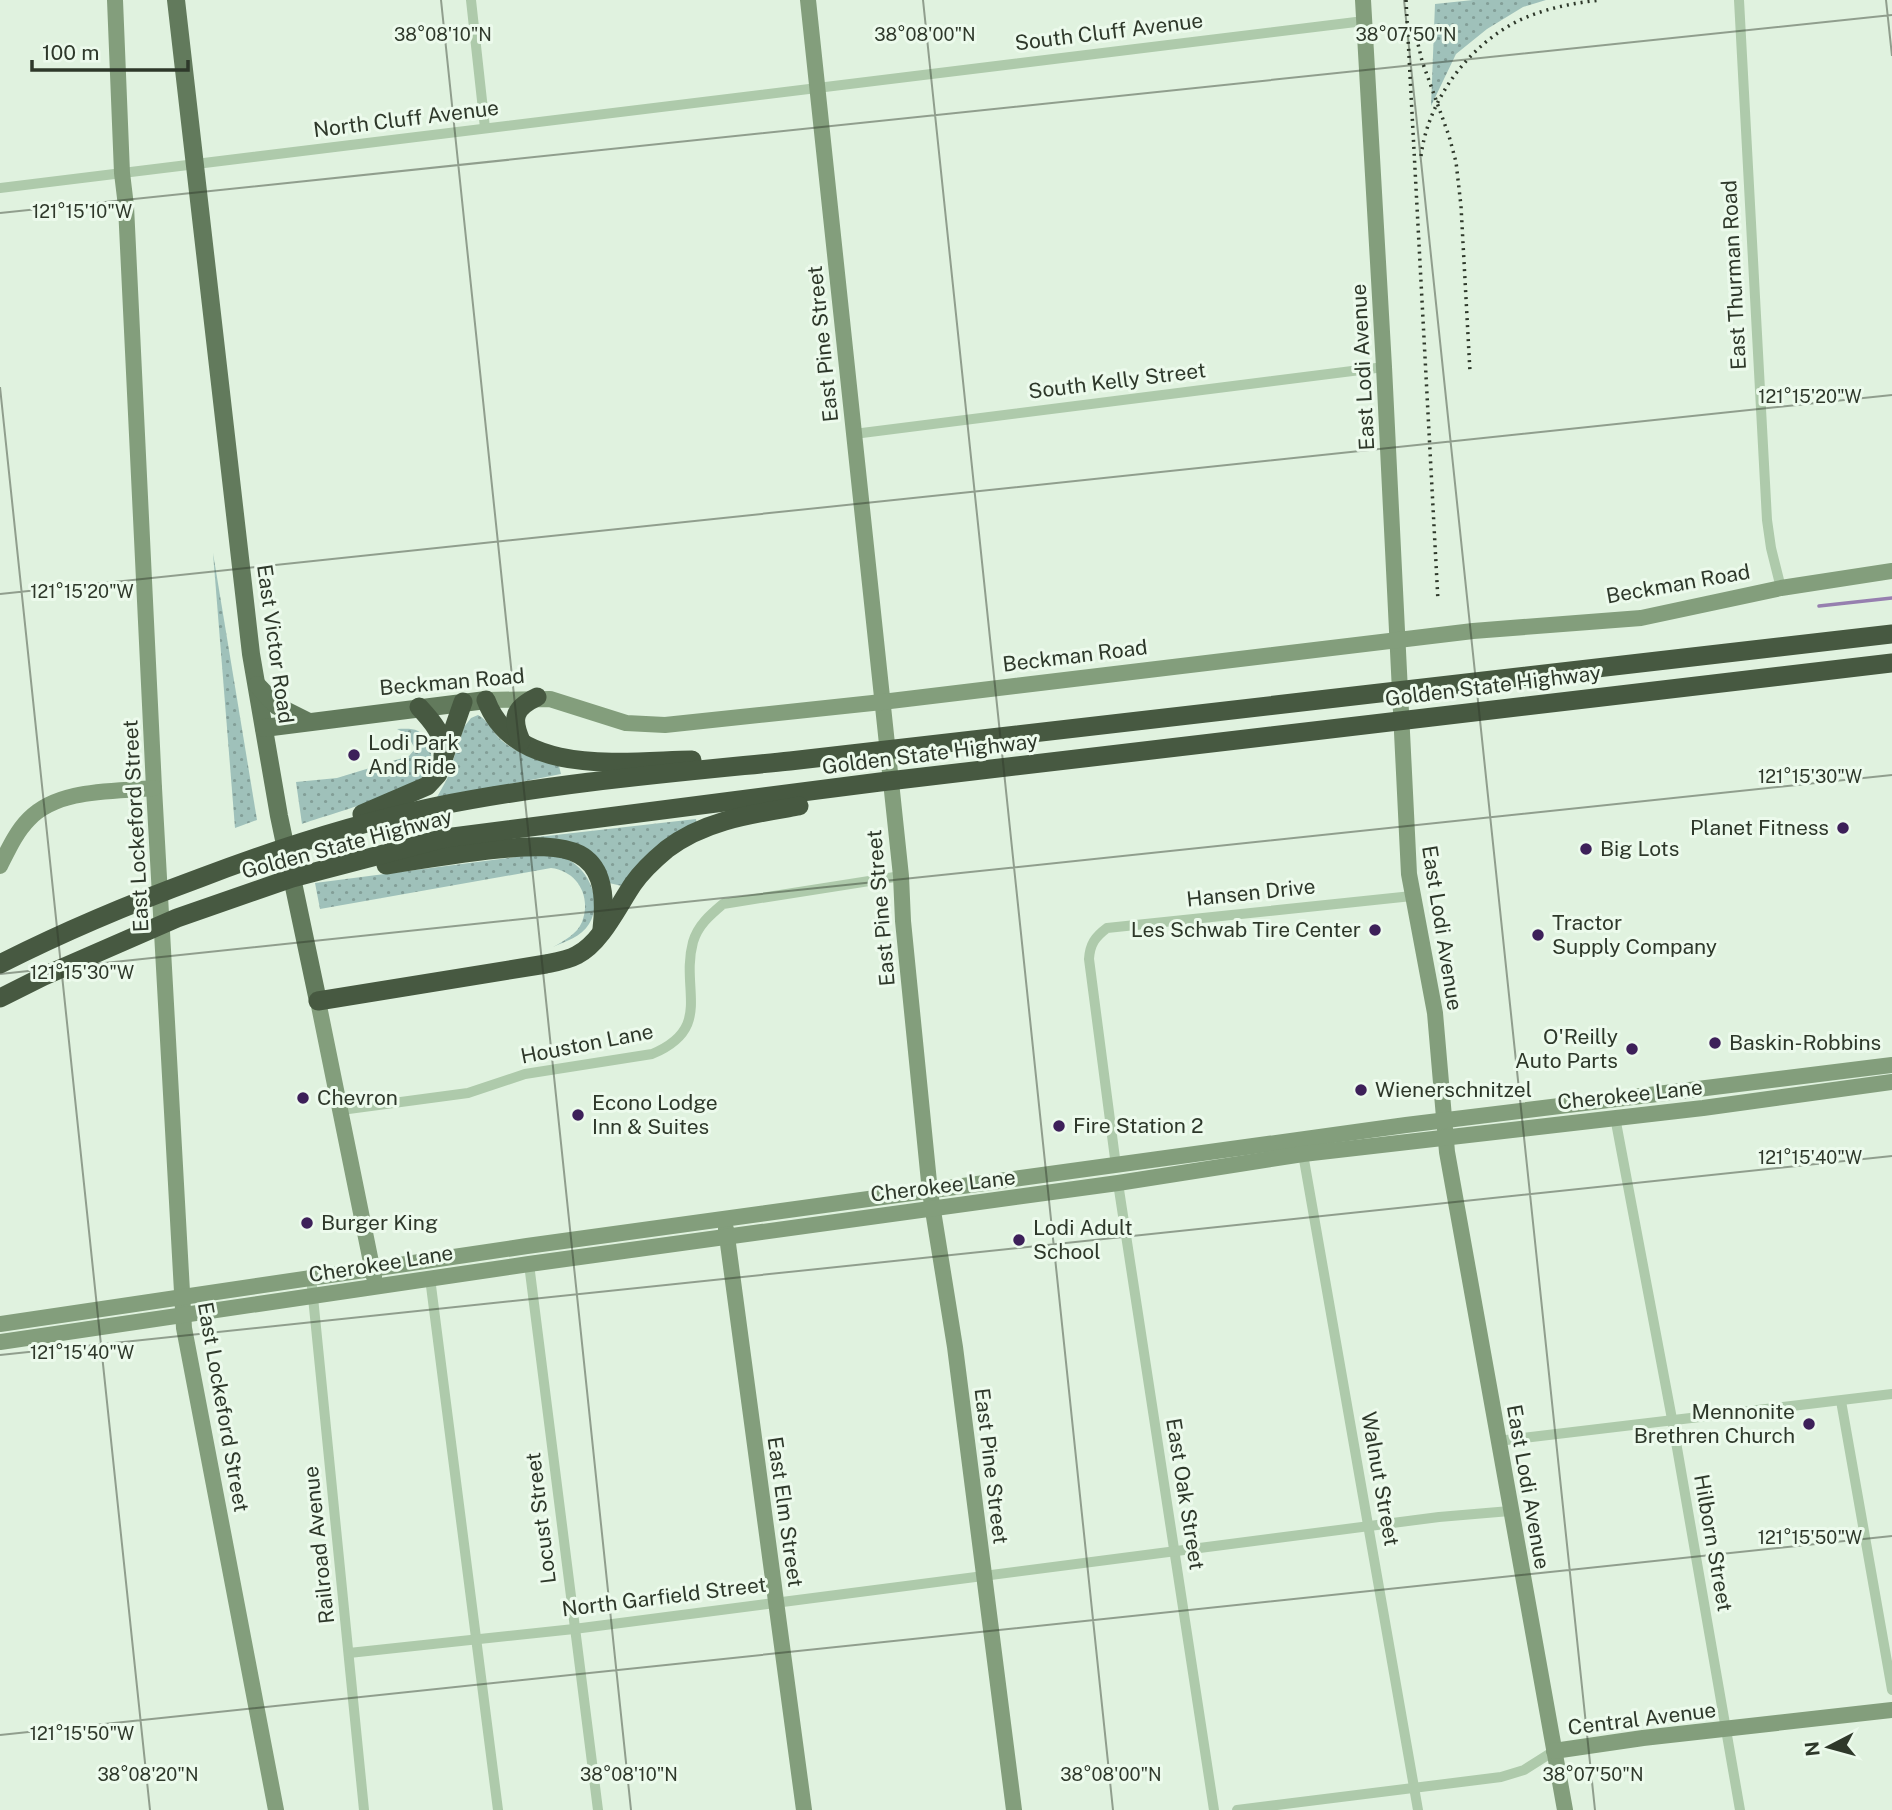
<svg xmlns="http://www.w3.org/2000/svg" width="1892" height="1810" viewBox="0 0 1892 1810" font-family="'Public Sans',sans-serif">
<style>
.grass{fill:url(#grass-dots)}
.lines{fill:none;stroke-linecap:round;stroke-linejoin:round}
.stream{stroke:#967faf;stroke-width:3.5}
.street{stroke:#aecaab;stroke-width:10}
.secondary{stroke:#839e7c;stroke-width:16}
.primary{stroke:#627a5c;stroke-width:18}
.highway{stroke:#475941;stroke-width:19}
.rail{stroke:#2e382a;stroke-width:3.5;stroke-dasharray:2 5;stroke-linecap:butt}
.ticks{fill:none;stroke:#2e382a;stroke-width:2;stroke-opacity:0.45}
.poi-dot{fill:#3d2059;stroke:#ecfaec;stroke-width:2.5}
.labels{text-anchor:middle;stroke-width:6;stroke-linejoin:round;paint-order:stroke}
.street-label{font-size:21px;fill:#2e382a;stroke:#ecfaec}
.poi-label{font-size:21px;fill:#2e382a;stroke:#ecfaec;text-anchor:start}
.ticks-label{font-size:18px;text-anchor:middle;fill:#2e382a;stroke:#ecfaec;stroke-width:6;stroke-linejoin:round;paint-order:stroke}
</style>
<defs>
<pattern id="grass-dots" width="8" height="8" patternUnits="userSpaceOnUse" patternTransform="scale(1.75)"><rect width="8" height="8" fill="#9fc1ba"/><path d="M2 2h.1M6 6h.1" fill="none" stroke="#829e97" stroke-width="1.8" stroke-linecap="round"/></pattern>
</defs>
<rect width="100%" height="100%" fill="#e0f2df"/>
<g class="grass">
<path d="M1473,0H1546L1523,7L1487,29L1456,54L1431,106L1435,4Z"/>
<path d="M213,553L257,820L235,828Z"/>
<path d="M478,715C488,720 493,733 501,740C519,755 538,760 559,766L561,774L436,799L447,779L464,727L471,718Z"/>
<path d="M397,729C404,729 412,728 418,731C431,738 436,762 426,774C412,792 327,815 302,824L296,782L337,778L409,756L415,749L407,734Z"/>
<path d="M696,819L697,825L622,886L609,883L605,873L529,838Z"/>
<path d="M540,854C547,855 556,855 562,857C587,865 604,900 589,924C581,937 566,941 553,947C564,941 577,934 582,922C592,896 577,871 551,868L320,909L315,883Z"/>
</g>
<g class="lines">
<path class="stream" d="M1819,606L1892,598"/>
<g class="street">
<path d="M471,0L485,128"/>
<path d="M1739,0L1767,520L1771,548L1781,588"/>
<path d="M0,188L1364,21"/>
<path d="M854,434L1384,367"/>
<path d="M341,1110L468,1093L525,1074L652,1054C714,1028 680,990 693,942C698,925 710,915 723,904L901,876"/>
<path d="M1615,1117L1672,1419L1740,1810"/>
<path d="M1303,1154L1418,1810"/>
<path d="M1116,1166L1089,959C1090,944 1095,937 1107,928L1412,896"/>
<path d="M1118,1183L1214,1810"/>
<path d="M529,1264L598,1810"/>
<path d="M311,1277L364,1810"/>
<path d="M430,1278L498,1810"/>
<path d="M1841,1401L1892,1690"/>
<path d="M1498,1441L1892,1394"/>
<path d="M349,1653L574,1629L1439,1517L1510,1511"/>
<path d="M1237,1810L1501,1777L1524,1770L1554,1751"/>
</g>
<g class="secondary">
<path d="M115,0L122,173L126,206L154,788L184,1328L276,1810"/>
<path d="M808,0L901,876L903,921L930,1192L955,1347L1014,1810"/>
<path d="M1363,0L1384,367L1409,874L1435,1013L1447,1152L1565,1810"/>
<path d="M486,700L550,699L626,723L665,725L882,702L1473,631L1641,618L1781,588L1892,571"/>
<path d="M0,866C8,850 16,832 29,819C59,788 114,792 154,788"/>
<path d="M318,1001L374,1277"/>
<path d="M726,1229L804,1810"/>
<path d="M0,1324L527,1246L1406,1125L1892,1065"/>
<path d="M0,1342L529,1264L1118,1183L1303,1154L1703,1108L1892,1082"/>
<path d="M1554,1751L1643,1738L1892,1710"/>
</g>
<g class="primary">
<path d="M176,0L251,654L279,816L318,1001"/>
<path d="M257,685L277,706L307,721"/>
<path d="M264,728L486,700"/>
</g>
<g class="highway">
<path d="M486,700C515,778 626,761 692,760"/>
<path d="M419,707C432,721 445,735 443,756"/>
<path d="M521,741C511,718 514,708 537,697"/>
<path d="M362,814L427,786L438,774L463,702"/>
<path d="M386,865C423,859 460,853 498,849C566,843 612,843 602,929"/>
<path d="M0,964C65,931 132,903 200,878C276,849 353,824 433,807C551,783 671,773 790,761L1892,634"/>
<path d="M0,998L44,976L177,918L292,878L445,838L880,782L1892,663"/>
<path d="M318,1001L546,964C556,962 568,960 577,955C601,943 618,906 633,884C642,871 655,859 667,849C705,820 752,814 799,806"/>
</g>
<g class="rail">
<path d="M1406,0L1438,601"/>
<path d="M1415,31L1422,61L1449,136L1456,162L1461,206L1470,372"/>
<path d="M1421,156C1428,99 1470,43 1522,19C1547,8 1574,3 1600,0"/>
</g>
</g>
<path class="ticks" d="M441,0L631,1810M923,0L1113,1810M1404,0L1595,1810M1886,0L1892,56M0,213L1892,15M0,387L150,1810M0,594L1892,395M0,974L1892,775M0,1355L1892,1156M0,1735L1892,1536"/>
<g class="poi-dot">
<circle cx="354" cy="755" r="7"/>
<circle cx="1843" cy="828" r="7"/>
<circle cx="1586" cy="849" r="7"/>
<circle cx="1375" cy="930" r="7"/>
<circle cx="1538" cy="935" r="7"/>
<circle cx="1715" cy="1043" r="7"/>
<circle cx="1632" cy="1049" r="7"/>
<circle cx="1361" cy="1090" r="7"/>
<circle cx="303" cy="1098" r="7"/>
<circle cx="578" cy="1115" r="7"/>
<circle cx="1059" cy="1126" r="7"/>
<circle cx="307" cy="1223" r="7"/>
<circle cx="1019" cy="1240" r="7"/>
<circle cx="1809" cy="1424" r="7"/>
</g>
<g class="labels">
<g class="street-label">
<text transform="translate(1109 32) rotate(-7)" y="7">South Cluff Avenue</text>
<text transform="translate(406 119) rotate(-7)" y="7">North Cluff Avenue</text>
<text transform="translate(1734 275) rotate(-93)" y="7">East Thurman Road</text>
<text transform="translate(823 344) rotate(-96)" y="7">East Pine Street</text>
<text transform="translate(1363 367) rotate(-93)" y="7">East Lodi Avenue</text>
<text transform="translate(1117 381) rotate(-7)" y="7">South Kelly Street</text>
<text transform="translate(1678 584) rotate(-10)" y="7">Beckman Road</text>
<text transform="translate(275 644) rotate(82)" y="7">East Victor Road</text>
<text transform="translate(1075 656) rotate(-7)" y="7">Beckman Road</text>
<text transform="translate(452 682) rotate(-5)" y="7">Beckman Road</text>
<text transform="translate(1493 686) rotate(-7)" y="7">Golden State Highway</text>
<text transform="translate(930 754) rotate(-7)" y="7">Golden State Highway</text>
<text transform="translate(136 826) rotate(-93)" y="7">East Lockeford Street</text>
<text transform="translate(347 844) rotate(-15)" y="7">Golden State Highway</text>
<text transform="translate(1251 893) rotate(-6)" y="7">Hansen Drive</text>
<text transform="translate(881 908) rotate(-95)" y="7">East Pine Street</text>
<text transform="translate(1442 928) rotate(81)" y="7">East Lodi Avenue</text>
<text transform="translate(587 1044) rotate(-11)" y="7">Houston Lane</text>
<text transform="translate(1630 1095) rotate(-6)" y="7">Cherokee Lane</text>
<text transform="translate(943 1186) rotate(-7)" y="7">Cherokee Lane</text>
<text transform="translate(381 1264) rotate(-9)" y="7">Cherokee Lane</text>
<text transform="translate(223 1407) rotate(80)" y="7">East Lockeford Street</text>
<text transform="translate(991 1466) rotate(83)" y="7">East Pine Street</text>
<text transform="translate(1380 1479) rotate(80)" y="7">Walnut Street</text>
<text transform="translate(1528 1487) rotate(80)" y="7">East Lodi Avenue</text>
<text transform="translate(1185 1494) rotate(81)" y="7">East Oak Street</text>
<text transform="translate(785 1512) rotate(82)" y="7">East Elm Street</text>
<text transform="translate(541 1518) rotate(-97)" y="7">Locust Street</text>
<text transform="translate(1713 1543) rotate(80)" y="7">Hilborn Street</text>
<text transform="translate(319 1545) rotate(-96)" y="7">Railroad Avenue</text>
<text transform="translate(664 1597) rotate(-7)" y="7">North Garfield Street</text>
<text transform="translate(1642 1719) rotate(-7)" y="7">Central Avenue</text>
</g>
<g class="poi-label">
<text x="368" y="750">Lodi Park<tspan x="368" dy="24">And Ride</tspan></text>
<text x="1829" y="835" text-anchor="end">Planet Fitness</text>
<text x="1600" y="856">Big Lots</text>
<text x="1552" y="930">Tractor<tspan x="1552" dy="24">Supply Company</tspan></text>
<text x="1361" y="937" text-anchor="end">Les Schwab Tire Center</text>
<text x="1618" y="1044" text-anchor="end">O'Reilly<tspan x="1618" dy="24">Auto Parts</tspan></text>
<text x="1729" y="1050">Baskin-Robbins</text>
<text x="1375" y="1097">Wienerschnitzel</text>
<text x="317" y="1105">Chevron</text>
<text x="592" y="1110">Econo Lodge<tspan x="592" dy="24">Inn &amp; Suites</tspan></text>
<text x="1073" y="1133">Fire Station 2</text>
<text x="321" y="1230">Burger King</text>
<text x="1033" y="1235">Lodi Adult<tspan x="1033" dy="24">School</tspan></text>
<text x="1795" y="1419" text-anchor="end">Mennonite<tspan x="1795" dy="24">Brethren Church</tspan></text>
</g>
</g>
<g class="ticks-label">
<text x="443" y="41">38°08'10"N</text>
<text x="925" y="41">38°08'00"N</text>
<text x="1406" y="41">38°07'50"N</text>
<text x="82" y="218">121°15'10"W</text>
<text x="1810" y="403">121°15'20"W</text>
<text x="82" y="598">121°15'20"W</text>
<text x="1810" y="783">121°15'30"W</text>
<text x="82" y="979">121°15'30"W</text>
<text x="1810" y="1164">121°15'40"W</text>
<text x="82" y="1359">121°15'40"W</text>
<text x="1810" y="1544">121°15'50"W</text>
<text x="82" y="1740">121°15'50"W</text>
<text x="148" y="1781">38°08'20"N</text>
<text x="629" y="1781">38°08'10"N</text>
<text x="1111" y="1781">38°08'00"N</text>
<text x="1593" y="1781">38°07'50"N</text>
</g>
<g transform="translate(1829 1747) rotate(264)" stroke="#ecfaec" stroke-width="5" paint-order="stroke">
<path d="M0-5L12 26L0 18L-12 26Z" fill="#2e382a"/>
<text y="-10" font-size="19" font-weight="bold" text-anchor="middle" fill="#2e382a">N</text>
</g>
<path d="M32 60v10h156v-10" fill="none" stroke="#2e382a" stroke-width="3.5"/>
<text x="42" y="60" font-size="21" fill="#2e382a" stroke="#ecfaec" stroke-width="5" paint-order="stroke">100 m</text>
</svg>
